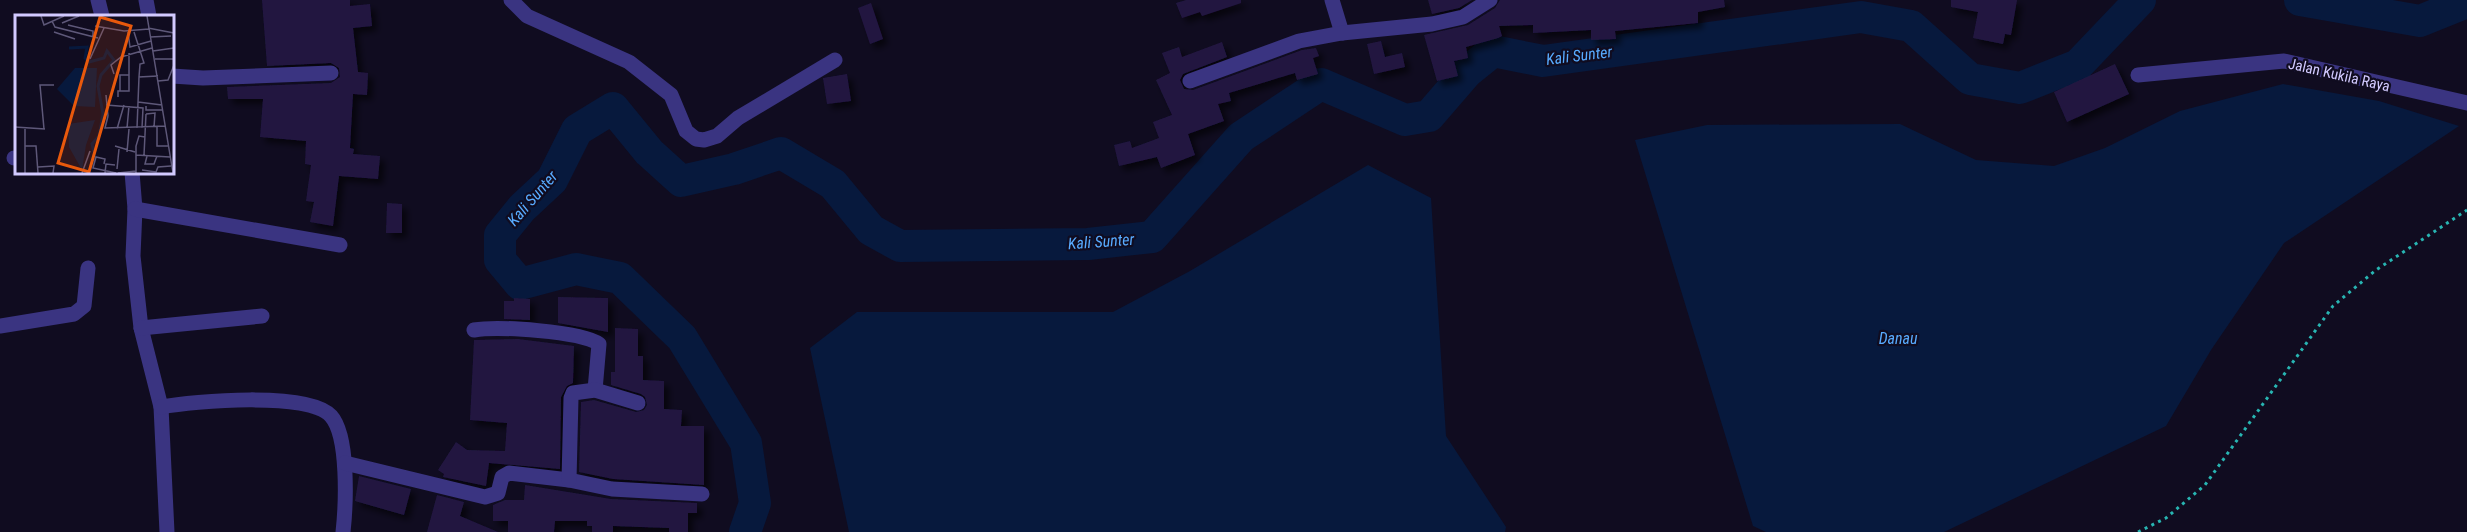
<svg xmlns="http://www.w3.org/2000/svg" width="2467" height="532" viewBox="0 0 2467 532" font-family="'Roboto Condensed',sans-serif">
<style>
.water{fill:#07193d}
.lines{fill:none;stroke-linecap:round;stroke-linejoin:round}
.river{stroke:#07193d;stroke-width:32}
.building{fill:#211741;filter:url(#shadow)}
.path{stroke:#28b5b2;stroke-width:3;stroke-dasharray:3 4.5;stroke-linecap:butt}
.minor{stroke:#3a3481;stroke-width:15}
.labels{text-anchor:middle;stroke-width:4.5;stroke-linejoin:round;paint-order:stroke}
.street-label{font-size:15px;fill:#d2caff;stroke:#100c20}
.water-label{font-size:16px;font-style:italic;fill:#58abff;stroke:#100c20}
.inset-river{fill:none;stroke:#07193d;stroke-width:3}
.inset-road{fill:none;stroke:#5e5879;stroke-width:1.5}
.view{fill:#e8590c;fill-opacity:0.15;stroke:#e8590c;stroke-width:3}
.inset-edge{fill:none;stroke:#d2caff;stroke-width:3}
</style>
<defs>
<filter id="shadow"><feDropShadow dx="5" dy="5" stdDeviation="3" flood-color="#0009"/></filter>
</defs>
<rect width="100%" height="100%" fill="#100c20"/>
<g class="water">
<path d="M2283,84L2379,101L2459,126L2284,243L2211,350L2166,426L1944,532H1766L1753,526L1635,140L1707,125L1900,124L1976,160L2054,166L2105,148L2180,111Z"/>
<path d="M1368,165L1431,198L1446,436L1506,527L1505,532H849L810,348L857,312H1113L1190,271Z"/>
</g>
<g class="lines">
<g class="river">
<path d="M2300,0L2420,21L2467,2"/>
<path d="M745,532L755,503L746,443L682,338L620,278L576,269L520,284L500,260V235L522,208L552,180L577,130L613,108L649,152L681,181L734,169L781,153L833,184L871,230L900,246L1088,244L1152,237L1241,137L1321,84L1405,120L1429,116L1467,72L1493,51L1543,61L1861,17L1911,26L1970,79L2020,88L2078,65L2140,0"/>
</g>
</g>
<g class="building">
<path d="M262,0H350V6L370,4L372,26L353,28L358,72L368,73L367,95L353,94L350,148L354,149L353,154L380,156L378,179L339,176L333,226L310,222L314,202L306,201L311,165L305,164L306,141L260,137L263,99H228L227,87L331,83L340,77L339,68L331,63L267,66Z"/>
<path d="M1186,0H1241V3L1202,16L1200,12L1182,18L1176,3Z"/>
<path d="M1428,0H1472L1459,8L1432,14Z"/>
<path d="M1500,0H1724L1725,7L1698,12V23L1615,31L1616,39L1591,40V30L1533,33V25L1499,26L1502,36L1498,38L1466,47L1468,58L1454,61L1458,76L1437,81L1424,35L1468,25L1495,8Z"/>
<path d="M1951,0H2017L2011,35L2005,34L2003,44L1973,38L1978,12L1951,7Z"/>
<path d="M871,3L883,39L870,44L858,8Z"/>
<path d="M1381,41L1385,57L1402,53L1405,67L1374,74L1367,44Z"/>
<path d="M1222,42L1227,57L1183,74L1180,80L1184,89L1193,90L1302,50L1316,48L1319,56L1313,58L1318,74L1297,80L1295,73L1229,93L1231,101L1218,104L1224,121L1188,134L1195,155L1161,168L1157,157L1119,166L1114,145L1130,141L1132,148L1159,138L1153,122L1172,115L1156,80L1170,73L1162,53L1179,47L1182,57Z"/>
<path d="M2115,64L2129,94L2067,122L2054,92Z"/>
<path d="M847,74L851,101L827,104L823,78Z"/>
<path d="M387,203L402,204V233H386Z"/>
<path d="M558,297L608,298V332L558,323Z"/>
<path d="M514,298L530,299V320L504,319V301H514Z"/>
<path d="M615,328L638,329V356H643V380L664,381V409L682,410L681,426H704V485L613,479L579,472L581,402L594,400L636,412L644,410L647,405L645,397L641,394L611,385V372H615Z"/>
<path d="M518,339L574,346L573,383L567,386L561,397L560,469L489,463L486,486L443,477L444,474L438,470L456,442L467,450L505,451L507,423L470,420L474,340Z"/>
<path d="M359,476L411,489L404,515L355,501Z"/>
<path d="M525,485L611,499L697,503V513H688V532H669V528L613,526V532H592V526H587V521H555L554,532H508V521H493V505L505,500H524Z"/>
<path d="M437,495L464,502L460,516L498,532H427Z"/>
</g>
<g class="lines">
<path class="path" d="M2138,532L2166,518L2205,485L2333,306L2376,270L2467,210"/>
<g class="minor">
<path d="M98,0L102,16"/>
<path d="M146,0L149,16"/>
<path d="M511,0L527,16L629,62L671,95L686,131L696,139L704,140L717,136L738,118L835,60"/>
<path d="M1332,0L1342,33"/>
<path d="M2138,75L2284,61L2467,103"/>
<path d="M172,76L203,78L331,73"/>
<path d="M1190,81L1299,41L1342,33L1432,24L1463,17L1490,0"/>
<path d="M14,158H16"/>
<path d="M132,172L135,209L133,256L141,328L161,407L167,532"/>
<path d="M135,209L340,245"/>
<path d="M0,326L74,314L84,306L88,268"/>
<path d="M141,328L262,316"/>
<path d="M474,330C497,326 581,331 599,344L595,390"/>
<path d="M161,407C194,401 309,391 331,416C349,436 346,505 343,532"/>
<path d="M345,463L485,497L498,493L502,477L509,473L569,480L612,489L702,494"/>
<path d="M569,480L571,398L573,393L595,390L638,403"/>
</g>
</g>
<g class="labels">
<g class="street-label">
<text transform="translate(2339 75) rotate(13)" y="5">Jalan Kukila Raya</text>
</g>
<g class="water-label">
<text transform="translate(1579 55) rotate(-7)" y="6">Kali Sunter</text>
<text transform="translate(532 198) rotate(-49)" y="6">Kali Sunter</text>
<text transform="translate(1101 241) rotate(-4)" y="6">Kali Sunter</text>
<text x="1898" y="344">Danau</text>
</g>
</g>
<g transform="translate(15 15)">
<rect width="159" height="159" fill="#100c20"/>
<path d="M60,53H82L80,92L59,91L42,74ZM80,105L71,130L67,155L54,132L53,109Z" fill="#07193d"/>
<path class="inset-river" d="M54,33L72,32L70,43L74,47L89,43L92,36L99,45L86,60L83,71L88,99L84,121L77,129L80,142L74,158"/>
<path class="inset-road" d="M26,1L29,10L49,1M132,1L158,158M37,6L40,12L83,23M47,8L64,1M53,10L78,16V21M80,11L109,16L134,14M133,13L159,18M39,17L60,24M113,17L115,32L136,26M119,17L129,48L125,49L124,62M135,22L156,21M138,36L159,33M75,44L89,13M140,44H159M99,59L96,50L106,42L137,33M143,66L153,65L159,50M105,76V60H114M91,80L93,101M103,82V76H114V38M123,87L147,90M91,90L128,93L127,113M131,91V95H148M131,99L140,98L139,112M93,101L90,113L150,111M0,112L30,114M142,112V131H154M112,113L114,91M122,113L124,62L143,61M10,114V158M29,114L25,70H39M102,114L109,90M10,131H21L23,158M100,131L120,137M112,137L114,114M121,140L155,142M129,140L131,99M132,141L130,149H139L142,141M89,149L90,144L81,142L78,153L101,158M23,152L39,151L38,158M102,154L104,134M127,155L141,157L143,152L156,151M67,158L75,136M90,158L91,149L100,150M103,158L121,156M121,158V131L124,121L130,122"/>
<path class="view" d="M85,2L116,11L74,157L43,148Z"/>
<rect width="159" height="159" class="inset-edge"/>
</g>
</svg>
